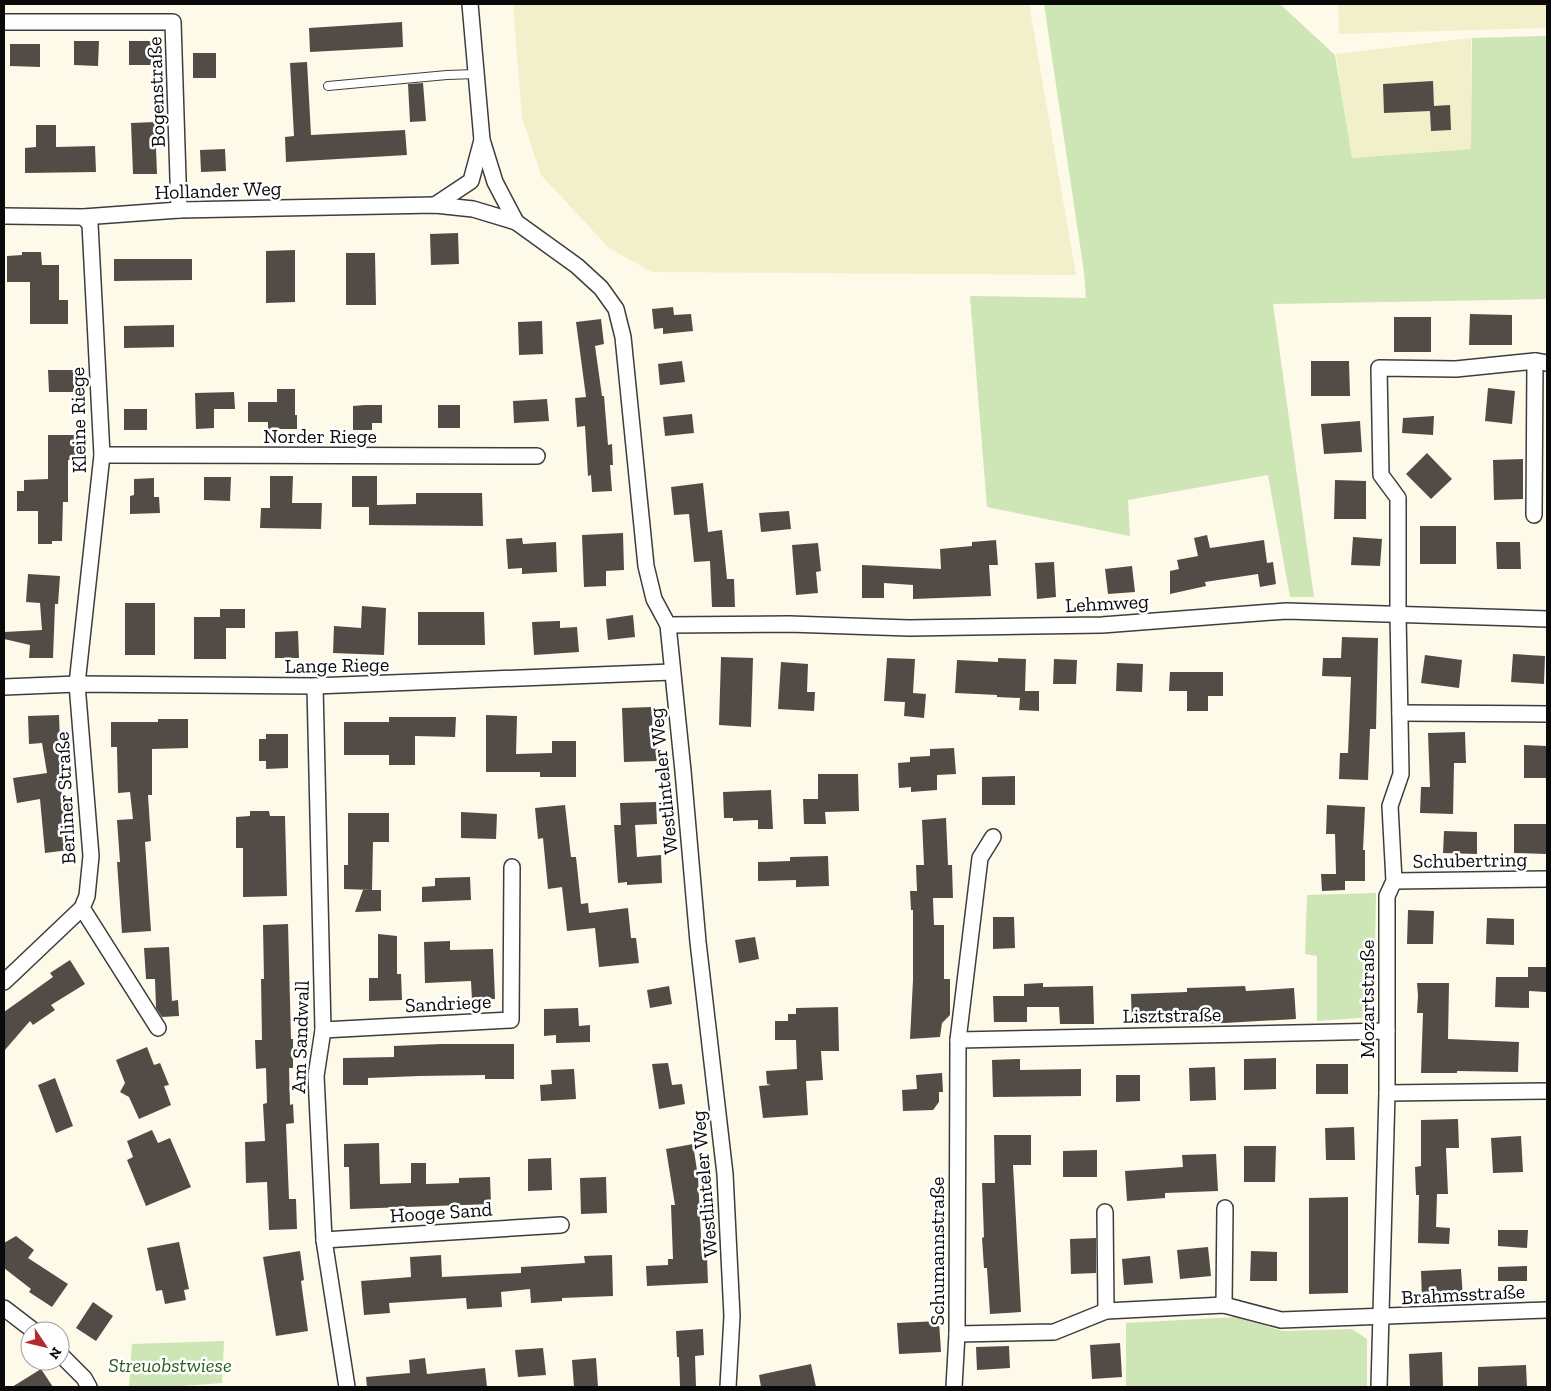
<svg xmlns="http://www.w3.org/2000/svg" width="1551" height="1391" viewBox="0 0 1551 1391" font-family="'Zilla Slab',serif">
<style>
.farmland{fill:#f2efcb}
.green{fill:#cee5b5}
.building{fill:#524c47}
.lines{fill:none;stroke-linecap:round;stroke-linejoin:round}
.service-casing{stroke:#3d3d3d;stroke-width:10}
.minor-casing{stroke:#3d3d3d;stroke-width:18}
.service{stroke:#fff;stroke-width:8}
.minor{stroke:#fff;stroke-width:15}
.labels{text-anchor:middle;stroke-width:5;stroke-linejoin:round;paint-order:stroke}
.street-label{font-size:20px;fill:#0a0a0a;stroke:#fff}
.park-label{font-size:20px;font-style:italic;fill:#2c5d1f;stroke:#fff}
</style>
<rect width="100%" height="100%" fill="#fefae9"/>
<g class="farmland">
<path d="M513,4H1029L1076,275L652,272L609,248L541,175L522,117Z"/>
<path d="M1338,4H1547V28L1339,34Z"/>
<path d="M1471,38V149L1351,158L1336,54Z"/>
</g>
<g class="green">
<path d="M1044,4H1280L1335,55L1352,158L1471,149L1472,38L1547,36V299L1273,304L1314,597H1290L1268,475L1128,500L1130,536L987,507L970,296L1086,298L1084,272Z"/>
<path d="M1376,893L1374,1017L1317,1021V956L1305,954L1307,895Z"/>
<path d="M1236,1317L1283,1331L1352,1329L1367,1339V1387H1126V1323Z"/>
<path d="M224,1341L222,1383L169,1387H129L132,1344Z"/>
</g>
<g class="building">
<path d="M402,22L403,47L310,52L309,28Z"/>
<path d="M74,41H99L98,66L74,65Z"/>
<rect x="129" y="41" width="22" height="24"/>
<path d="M10,44H40V67L10,66Z"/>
<rect x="193" y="53" width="23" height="25"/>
<path d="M307,62L311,135L405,130L407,155L286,162L285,137L294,136L290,63Z"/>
<path d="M1433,81L1434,106L1450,105L1451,130L1431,131L1430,111L1384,113L1383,84Z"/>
<path d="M423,83L426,121L410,122L408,84Z"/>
<path d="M155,122L157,174H133L131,123Z"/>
<path d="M36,125H56V147L95,146L96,172L25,173V148L36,147Z"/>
<path d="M225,149L226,171L201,172L200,150Z"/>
<path d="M458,233L459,264L431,265L430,234Z"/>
<path d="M295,250V302L266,303V251Z"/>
<path d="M22,252H41L42,265H59V300H68V324H30V282H7V256L22,255Z"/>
<path d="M346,253H375L376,305H346Z"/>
<path d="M114,259H192V280L114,281Z"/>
<path d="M673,307L674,315L691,314L693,331L663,334V328L654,329L652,309Z"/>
<path d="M1470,314L1512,315V345H1469Z"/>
<rect x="1394" y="317" width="37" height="35"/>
<path d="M601,319L604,344L595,346L602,396H604L608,445L612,444L613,465H610L612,491L592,492L591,475L588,476L585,426L577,427L575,398L586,397L576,322Z"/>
<path d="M542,321L543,354L519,355L518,322Z"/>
<path d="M174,325V347L124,348V326Z"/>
<path d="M682,361L685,382L660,385L658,364Z"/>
<path d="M1311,361H1349L1350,396H1311Z"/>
<path d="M48,370H74V392H49Z"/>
<path d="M1488,388L1515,391L1512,424L1485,421Z"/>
<path d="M277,389H295V415H297V429H268V422H248V402H277Z"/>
<path d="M234,392L235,409H214V428L196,429L195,393Z"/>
<path d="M547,399L549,421L514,423L513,401Z"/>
<path d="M365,405H382V423H372V430H353V406Z"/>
<rect x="438" y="405" width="22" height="23"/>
<rect x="124" y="409" width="23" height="21"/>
<path d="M692,414L694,433L665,436L663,417Z"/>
<path d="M1434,416L1433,435L1402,433L1403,418Z"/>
<path d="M1360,421L1362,452L1324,454L1321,424Z"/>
<path d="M48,435H75V460H68V502H63L62,541H52V544H38V511H17V491H24V480L48,479Z"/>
<path d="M1427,453L1452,479L1431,499L1406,474Z"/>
<path d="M1523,459V499L1494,500L1493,460Z"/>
<path d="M270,476H293L292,503H322L321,529L260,528L261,508H270Z"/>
<path d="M352,476H377V505L416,504V493H482L483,526L369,525V507H352Z"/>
<path d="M204,477H231L230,501L204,500Z"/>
<path d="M154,478V497H159L160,513L130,514V496L134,495V479Z"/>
<path d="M1335,480L1366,481V519H1334Z"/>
<path d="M703,483L708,532L722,530L727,579H734L735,607H712L710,561L694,562L689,514L674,515L671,487Z"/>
<path d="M789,511L791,529L761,532L759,513Z"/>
<rect x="1420" y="526" width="36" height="38"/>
<path d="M623,533L624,570L606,571V586L584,587L582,535Z"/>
<path d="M1207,535L1210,548L1264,540L1267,563L1273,562L1276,584L1260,587L1258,574L1205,582L1206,586L1170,594V571L1179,569L1177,560L1198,556L1194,538Z"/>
<path d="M1353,537L1382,539L1380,566L1351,565Z"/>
<path d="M522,538L523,544L556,542L557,572L522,574V568L508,569L506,539Z"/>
<path d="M996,540L998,565H989L991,596L913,599V585L884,583V598H862V565L941,569L940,549L972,546V542Z"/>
<path d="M1496,542H1520L1521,569H1497Z"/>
<path d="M818,543L821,571L816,572L818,593L796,595L792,545Z"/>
<path d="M1054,562L1056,597L1037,599L1035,563Z"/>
<path d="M1132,566L1135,592L1108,594L1105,569Z"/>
<path d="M28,574L60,576L58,604H55L53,658H29L30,645L4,639V632L42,630L40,603L26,602Z"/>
<rect x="125" y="603" width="30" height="52"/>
<path d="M362,606L386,608L384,655L333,653L334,626L361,628Z"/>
<path d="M220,609H245V628H226V659H194V617H220Z"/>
<path d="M418,612H484L485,645H418Z"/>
<path d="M633,615L635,637L608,640L606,619Z"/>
<path d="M558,621H560V628L577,627L579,652L534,655L532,622Z"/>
<path d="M298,631L299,658H275V632Z"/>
<path d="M1342,637L1378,638L1376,729H1370L1368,780L1339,779L1340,753H1348L1351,677L1322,676L1323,658H1341Z"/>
<path d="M1513,654L1545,656L1544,684L1511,682Z"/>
<path d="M1425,655L1462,660L1459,688L1421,683Z"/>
<path d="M721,657L753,658L751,727L719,725Z"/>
<path d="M887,658L915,659L913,693L926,694L924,718L904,716L905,702L884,701Z"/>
<path d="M998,658L1026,659L1025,691H1039V711L1019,710L1020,698L997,697V695L955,693L957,660L998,662Z"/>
<path d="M1054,659L1077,660L1076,684H1053Z"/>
<path d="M781,662L808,664L807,692H815L814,711L778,709Z"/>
<path d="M1117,663L1143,664L1142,692L1116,691Z"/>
<path d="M1170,672H1223V696H1208V711H1187V691H1169Z"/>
<path d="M652,707L653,746H657V761L624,762L622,708Z"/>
<path d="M59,715L60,742L57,743L63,779H59L66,817L69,850L45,853L40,799L17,803L13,778L47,773L42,743L29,744L28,716Z"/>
<path d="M486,715L517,716L516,754L552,753V741H576V777H540V772H486Z"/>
<path d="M389,717H456L455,737L415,736V765H389V755H344V722H389Z"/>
<path d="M158,719H188V748L152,749V795H148L151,841L145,842L151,931L122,933L117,862H120L117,820L133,819L130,792L118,793L117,747H111V722H158Z"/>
<path d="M1465,732L1466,763H1454L1453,814L1420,813L1421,787H1430L1428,733Z"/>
<path d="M266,734H288V768L266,769V761H259V739H266Z"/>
<path d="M1524,745L1547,746V778H1524Z"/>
<path d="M954,748L956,774L937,775V790L911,792V787L899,788L898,763L910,762V757L930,756V749Z"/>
<path d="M818,774H858L859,811L825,812L826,824H804L803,799H818Z"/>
<path d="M1015,776V805H982V777Z"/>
<path d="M771,790L773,829H758V820L733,821V818H724L723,792Z"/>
<path d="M656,802L657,824L635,825L637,857L661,855L662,883L627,885V882L618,883L614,825H621L620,803Z"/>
<path d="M565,805L571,857H576L581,904L588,903L589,913L628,908L631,938H636L639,963L599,967L595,928L567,931L562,887L548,889L543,838L538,839L535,808Z"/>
<path d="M1327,805L1365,807L1363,850H1365V881H1345V890L1322,891L1321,874H1336L1335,834H1326Z"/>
<path d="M250,811H269L270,816H285L287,896L243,897V848H236V817L250,816Z"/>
<path d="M461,812L497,814L496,839L461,838Z"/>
<path d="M348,813H389V842H373L372,890L344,889V865H348Z"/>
<path d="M946,818L948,865H952L953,898H933L934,925H944V979H950V1015L942,1023L940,1037L910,1039L913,980V910H911L910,891H917L916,865H924L922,820Z"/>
<path d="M1514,824H1547V854L1514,853Z"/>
<path d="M1444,831L1477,832V854L1443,853Z"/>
<path d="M828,856L829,886L796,887V880L758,881V862L790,861V857Z"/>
<path d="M470,877L471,900L422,902V887L435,886V878Z"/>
<path d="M363,890H381V911L355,912Z"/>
<path d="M1408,910L1434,911L1433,944H1407Z"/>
<path d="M993,917H1014L1015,948L993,949Z"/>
<path d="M1487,918L1514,919V945L1486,944Z"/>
<path d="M288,924L291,1039H293V1068H289L290,1105L293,1104L294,1123L286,1124L289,1199H296L297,1229L269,1230L267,1182L246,1183L245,1142L265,1141L263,1104L267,1103L266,1068L256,1069L255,1040H262L261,979H264L263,925Z"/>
<path d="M378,934L397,936V974H401L402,1000L369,1001V978H378Z"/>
<path d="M755,937L759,959L739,963L735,940Z"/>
<path d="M450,941V950L493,949L495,999L472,1000L471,981L425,983L424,942Z"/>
<path d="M169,947L172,1001L178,1000L179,1016L162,1017L156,1008L155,979H146L144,948Z"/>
<path d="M70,960L85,984L51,1005L55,1010L33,1025L30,1021L4,1051V1012L53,977L50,973Z"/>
<path d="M1528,967H1547L1546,992L1529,991V1008L1495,1007L1496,977H1528Z"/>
<path d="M1043,983V987L1093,986L1094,1024H1060L1059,1007H1027V1022H994L993,996H1024V984Z"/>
<path d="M1417,983H1449L1448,1039L1519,1042L1518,1072L1457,1071V1073H1421L1423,1013H1417L1418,995Z"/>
<path d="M669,986L672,1004L650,1008L647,990Z"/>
<path d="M1245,986L1246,991L1294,988L1296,1019L1225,1023L1189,1024V1021L1132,1024L1131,994L1187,992V988Z"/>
<path d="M838,1007L839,1051H821L823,1080L806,1081L808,1115L763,1118L759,1086L771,1085L767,1084L766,1071L797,1069L796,1040H775V1021H788V1014H796V1008Z"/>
<path d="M578,1008L579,1026L590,1025V1042L556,1043V1035L544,1036V1009Z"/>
<path d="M441,1044H514V1079H485V1075L419,1076L368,1078V1085H343V1058L394,1057V1046Z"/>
<path d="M147,1047L154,1065L160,1063L169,1085L164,1086L171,1105L139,1119L129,1097L120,1092L125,1083L116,1060Z"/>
<path d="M1276,1058V1089L1244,1090V1059Z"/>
<path d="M1020,1059V1070L1081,1069V1096L993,1097L992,1060Z"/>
<path d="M668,1063L672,1085L682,1084L685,1104L659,1109L652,1064Z"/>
<rect x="1316" y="1064" width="32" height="30"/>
<path d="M1215,1067L1216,1100L1190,1101L1189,1068Z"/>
<path d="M574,1069L576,1099L541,1101L540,1085L552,1084L551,1070Z"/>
<path d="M942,1073L943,1092H939V1102L933,1110L903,1111L902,1090L917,1089L916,1075Z"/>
<path d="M1116,1075H1140V1101L1116,1102Z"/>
<path d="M55,1078L73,1126L56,1133L38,1085Z"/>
<path d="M1458,1119L1459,1148H1446L1448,1194H1437L1436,1227L1450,1228L1449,1244L1418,1243L1419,1195H1416L1415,1167L1421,1166V1120Z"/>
<path d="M1354,1127L1355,1160H1326L1325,1128Z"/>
<path d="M152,1130L158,1143L170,1138L191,1187L146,1206L127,1160L133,1157L127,1141Z"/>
<path d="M994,1135H1031V1165H1013L1021,1312L990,1314L987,1268H984L982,1238L984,1237L982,1183H995Z"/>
<path d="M1521,1136L1523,1172L1493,1173L1491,1138Z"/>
<path d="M379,1143L380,1184L411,1183V1163H426V1184L459,1183V1178L490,1177L491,1204L350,1209L349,1167H344V1144Z"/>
<path d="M693,1144L698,1177L702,1257H707L708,1283L647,1286L646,1266L668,1265V1259H673L671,1205H675L666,1149Z"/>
<path d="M1244,1146H1276L1275,1182H1244Z"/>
<path d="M1097,1150V1177H1063V1151Z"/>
<path d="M1216,1154L1218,1191L1165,1193V1198L1127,1201L1125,1171L1183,1167L1182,1155Z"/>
<path d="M551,1158L552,1190L528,1191V1159Z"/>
<path d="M606,1177L607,1213L581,1214L580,1178Z"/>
<path d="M1348,1197V1293L1309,1294V1198Z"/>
<path d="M1498,1230H1528L1527,1248L1498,1246Z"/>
<path d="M16,1236L34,1250L28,1258L68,1284L52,1307L29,1292L31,1289L4,1268V1243Z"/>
<path d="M1096,1238V1273L1071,1274L1070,1239Z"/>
<path d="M179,1242L189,1289L184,1290L186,1300L165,1304L162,1290L156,1291L147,1248Z"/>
<path d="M1208,1247L1211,1276L1180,1279L1177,1250Z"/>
<path d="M300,1251L304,1280L301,1281L308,1331L276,1336L263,1257Z"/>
<path d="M1251,1251L1277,1252V1281H1250Z"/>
<path d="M441,1255L442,1277L521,1273V1267L585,1263L584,1256L612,1255L613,1296L562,1298V1301L531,1303L530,1289L501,1292L502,1307L467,1309L466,1298L389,1303L390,1313L364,1315L361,1281L411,1277L410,1257Z"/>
<path d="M1150,1256L1153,1283L1124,1285L1122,1259Z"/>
<path d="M1527,1266V1281H1498V1267Z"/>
<path d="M1461,1269L1463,1298L1422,1300L1421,1271Z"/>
<path d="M93,1302L113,1316L96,1341L76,1328Z"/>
<path d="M939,1321L941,1352L899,1354L897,1323Z"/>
<path d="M703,1329L704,1355L695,1356L696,1387H680L679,1357H677L676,1331Z"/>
<path d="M1120,1343L1122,1377L1092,1379L1090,1345Z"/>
<path d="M1009,1346L1010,1368L977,1370L976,1347Z"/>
<path d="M543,1348L546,1375L518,1377L515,1350Z"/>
<path d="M1442,1352L1443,1386L1410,1387L1409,1354Z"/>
<path d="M425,1358L427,1374L485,1368L487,1387H367L366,1377L410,1373L409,1360Z"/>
<path d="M596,1358L598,1387H574L572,1360Z"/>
<path d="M811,1364L816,1387H761L759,1375Z"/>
<path d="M1526,1365L1527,1387H1478V1367Z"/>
<path d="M41,1369L53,1387H12Z"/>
</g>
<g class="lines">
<defs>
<path id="service" d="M328,86L447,75L476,74"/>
<g id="minor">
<path d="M470,4L482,140L495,182L516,222"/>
<path d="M4,22H173L179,210"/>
<path d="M435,205L471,181L482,140"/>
<path d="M4,216L83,217L179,210L435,205L473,209L516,222L577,266L601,288L616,309L623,337L646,566L654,599L668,625L683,771L698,942L725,1174L732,1316L728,1387"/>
<path d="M102,455L537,456"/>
<path d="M1534,515L1535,361"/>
<path d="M668,625L789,624L909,628L1102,625L1286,611L1547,619"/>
<path d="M315,686L323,1030L316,1076L324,1240L347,1387"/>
<path d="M4,687L77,684L315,686L672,672"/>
<path d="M1400,713L1547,714"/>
<path d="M1394,881L1547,879"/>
<path d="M82,908L158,1028"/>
<path d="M4,982L82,908L87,896L91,856L77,684L102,455L90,224L83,217"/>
<path d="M323,1030L511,1020L512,867"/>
<path d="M958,1040L1387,1031"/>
<path d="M1387,1093L1547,1091"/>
<path d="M1105,1212L1106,1311"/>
<path d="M324,1240L561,1225"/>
<path d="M1224,1305L1225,1208"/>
<path d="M4,1308L34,1331"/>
<path d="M957,1334L1054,1332L1106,1311L1224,1305L1281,1320L1547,1310"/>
<path d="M60,1354L84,1378L89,1387"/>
<path d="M954,1387L957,1334L958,1040L980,858L993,837"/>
<path d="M1379,1387L1387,1093V896L1394,881L1390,806L1401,774L1398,614V498L1381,475L1379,368L1456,369L1535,361L1547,363"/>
</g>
</defs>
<use href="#service" class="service-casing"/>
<use href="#minor" class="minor-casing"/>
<use href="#service" class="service"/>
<use href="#minor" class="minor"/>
</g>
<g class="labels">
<g class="street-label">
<text transform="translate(156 92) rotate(-92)" y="7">Bogenstraße</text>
<text transform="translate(218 190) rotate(-2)" y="7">Hollander Weg</text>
<text transform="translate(78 420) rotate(-91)" y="7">Kleine Riege</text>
<text x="320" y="443">Norder Riege</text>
<text transform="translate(1107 603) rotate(-3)" y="7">Lehmweg</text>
<text transform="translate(337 665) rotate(-1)" y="7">Lange Riege</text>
<text transform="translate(663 781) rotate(-96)" y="7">Westlinteler Weg</text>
<text transform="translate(65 798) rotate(-93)" y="7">Berliner Straße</text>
<text transform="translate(1470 860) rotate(-1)" y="7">Schubertring</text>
<text transform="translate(1367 999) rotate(-90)" y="7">Mozartstraße</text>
<text transform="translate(448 1003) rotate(-3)" y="7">Sandriege</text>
<text transform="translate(1172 1015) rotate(-1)" y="7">Lisztstraße</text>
<text transform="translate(300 1037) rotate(-88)" y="7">Am Sandwall</text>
<text transform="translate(704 1184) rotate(-95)" y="7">Westlinteler Weg</text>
<text transform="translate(441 1212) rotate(-4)" y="7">Hooge Sand</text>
<text transform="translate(937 1251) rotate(-90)" y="7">Schumannstraße</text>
<text transform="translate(1463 1294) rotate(-3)" y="7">Brahmsstraße</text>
</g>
<g class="park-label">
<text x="170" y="1372">Streuobstwiese</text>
</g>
</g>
<rect width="1551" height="1391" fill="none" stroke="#0a0a0a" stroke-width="10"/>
<g transform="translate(45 1346) rotate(125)"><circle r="24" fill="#ffffff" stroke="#9d9d9d"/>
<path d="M0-4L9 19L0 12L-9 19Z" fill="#b12b31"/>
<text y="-8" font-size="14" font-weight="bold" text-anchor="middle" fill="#0a0a0a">N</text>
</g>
</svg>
